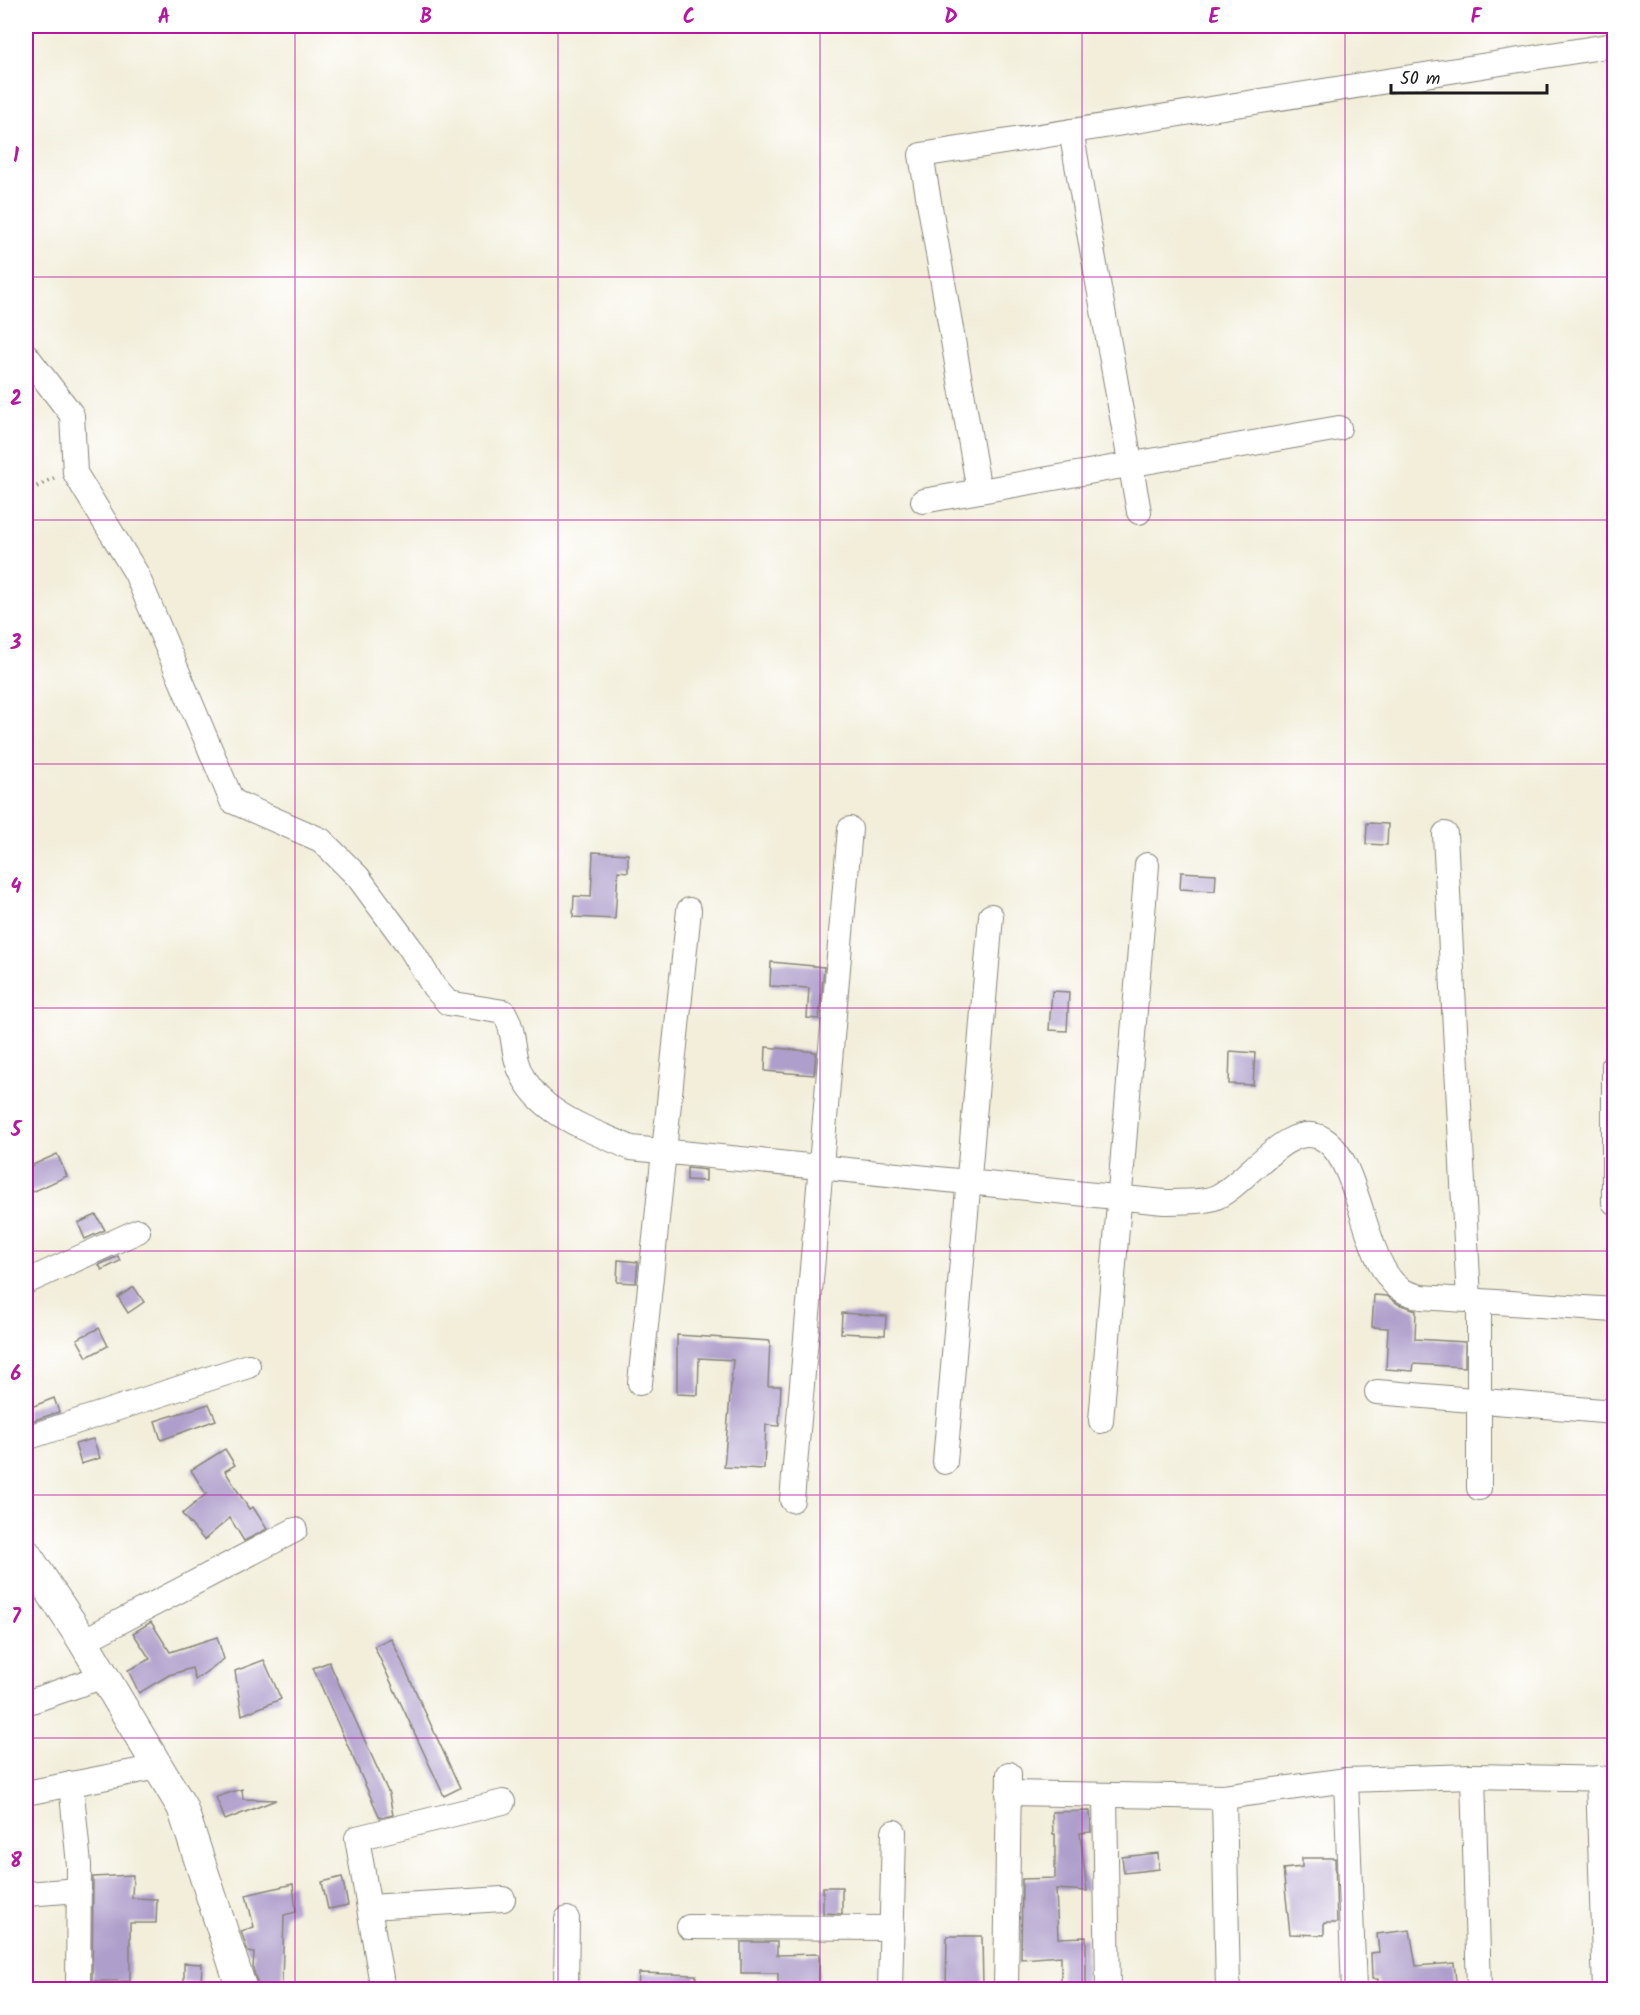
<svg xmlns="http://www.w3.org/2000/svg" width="1640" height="2015" viewBox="0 0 1640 2015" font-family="Kalam,sans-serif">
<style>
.building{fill:#ae9ecb}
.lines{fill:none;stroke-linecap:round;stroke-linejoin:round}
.minor-casing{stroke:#87857b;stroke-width:26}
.tertiary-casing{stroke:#87857b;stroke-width:32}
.path{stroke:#87857b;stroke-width:4;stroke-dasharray:1.5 4.5;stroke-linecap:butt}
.minor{stroke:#fff;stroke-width:24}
.tertiary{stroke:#fff;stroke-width:30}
.grid{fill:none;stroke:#b5179e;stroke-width:1.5;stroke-opacity:0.55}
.neatline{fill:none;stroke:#b5179e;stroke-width:2}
.grid-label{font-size:20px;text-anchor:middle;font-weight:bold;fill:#b5179e}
</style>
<rect width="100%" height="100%" fill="#fff"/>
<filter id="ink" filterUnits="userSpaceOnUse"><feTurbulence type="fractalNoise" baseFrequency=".0167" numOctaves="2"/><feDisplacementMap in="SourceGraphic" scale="12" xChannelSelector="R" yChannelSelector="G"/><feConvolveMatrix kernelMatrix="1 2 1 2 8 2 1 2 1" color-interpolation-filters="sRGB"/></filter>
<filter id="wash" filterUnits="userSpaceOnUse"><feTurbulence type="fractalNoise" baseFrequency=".008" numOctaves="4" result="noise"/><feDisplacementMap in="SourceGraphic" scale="24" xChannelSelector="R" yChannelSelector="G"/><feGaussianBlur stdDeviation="1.35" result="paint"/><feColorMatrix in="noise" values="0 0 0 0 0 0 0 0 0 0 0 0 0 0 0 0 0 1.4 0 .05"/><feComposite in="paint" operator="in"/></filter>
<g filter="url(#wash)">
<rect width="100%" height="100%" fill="#f2eeda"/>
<g id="blocks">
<g class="building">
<path d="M1367,823L1388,824L1387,845L1366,844Z"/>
<path d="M593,852L628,854V872L618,871L615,919L573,917L574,896L591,897Z"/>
<path d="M1181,872L1216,874L1215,891L1180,889Z"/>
<path d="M771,962L824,967L819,1019L807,1018L809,988L770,986Z"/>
<path d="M1052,991L1069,992L1067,1031L1049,1030Z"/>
<path d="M766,1047L816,1052L814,1075L765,1071Z"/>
<path d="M1230,1051L1255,1053L1253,1085L1229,1084Z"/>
<path d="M57,1154L67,1176L26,1195V1168Z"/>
<path d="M687,1168L706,1170V1181L687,1180Z"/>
<path d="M96,1215L105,1230L85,1239L78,1223Z"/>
<path d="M118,1256L120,1261L102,1270L99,1265Z"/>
<path d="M618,1260L638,1262L636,1283L617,1282Z"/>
<path d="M134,1287L144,1302L128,1313L118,1297Z"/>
<path d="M1374,1295L1387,1296L1398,1304L1416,1310L1415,1339L1465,1342V1367L1414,1364L1413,1371L1386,1369L1388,1328L1372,1327Z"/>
<path d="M842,1313L886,1316L885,1335L841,1333Z"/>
<path d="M99,1328L108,1346L87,1357L77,1339Z"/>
<path d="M677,1335L770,1341L768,1386H781L779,1426L766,1425L764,1469L724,1467L733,1360L699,1358L698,1395L677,1394Z"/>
<path d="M54,1398L59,1412L26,1423V1409Z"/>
<path d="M209,1404L216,1420L161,1440L155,1421Z"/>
<path d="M93,1439L100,1458L81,1464L75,1444Z"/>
<path d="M225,1449L235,1465L225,1471L249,1509L253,1507L267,1529L244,1541L230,1518L204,1540L182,1514L206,1494L191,1470Z"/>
<path d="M151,1622L170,1652L217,1637L224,1659L195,1680L192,1668L169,1675L139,1693L128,1670L150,1659L133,1633Z"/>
<path d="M391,1638L460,1788L444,1796L374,1646Z"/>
<path d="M264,1660L281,1699L242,1715L235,1671Z"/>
<path d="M329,1662L389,1794L393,1815L380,1818L313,1668Z"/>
<path d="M242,1789L243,1799L276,1800L225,1820L216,1797Z"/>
<path d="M1090,1811L1091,1832L1080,1833L1087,1891L1056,1889L1058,1938L1086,1937V1989H1061V1956L1021,1959L1022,1879L1055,1878V1834H1053L1052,1812Z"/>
<path d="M1158,1853L1159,1869L1124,1873L1122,1857Z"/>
<path d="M1302,1858H1335L1337,1923H1324V1935L1290,1934L1283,1869L1302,1867Z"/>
<path d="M133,1875L132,1898L157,1899L156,1923H130V1981H92L93,1877Z"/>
<path d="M342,1877L348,1905L328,1909L322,1882Z"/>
<path d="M293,1884L296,1912L284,1915L282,1985H258L253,1969L254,1953L248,1952L241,1931L254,1927L246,1895Z"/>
<path d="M823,1887H842V1914L823,1913Z"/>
<path d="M1410,1930L1416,1966L1454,1963L1457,1989H1378V1979H1372L1371,1953L1379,1952L1377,1934Z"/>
<path d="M947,1936H982L983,1989H946Z"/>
<path d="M741,1942H777V1955L819,1954V1989H778V1973H741Z"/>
<path d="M184,1963L202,1964L201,1983L184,1982Z"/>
<path d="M639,1973L696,1975V1989H638Z"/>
</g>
</g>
</g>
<g filter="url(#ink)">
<use href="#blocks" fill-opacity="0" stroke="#87857b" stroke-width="1.5"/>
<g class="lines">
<defs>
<g id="minor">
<path d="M1071,131L1139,512"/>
<path d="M26,355L72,415L75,473L136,573L232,801L321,840L358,877L411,949L434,987L448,1003L504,1012C514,1030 512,1042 517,1061C532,1113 587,1128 631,1148L1164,1202C1179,1201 1200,1203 1214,1198C1245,1187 1289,1115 1325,1140C1361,1164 1363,1262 1400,1289C1405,1293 1415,1295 1421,1297L1614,1310"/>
<path d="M979,491L921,155L1614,45"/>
<path d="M923,501L1339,428"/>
<path d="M1445,834L1469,1300"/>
<path d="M1614,1065V1202"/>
<path d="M26,1282L138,1231"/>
<path d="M640,1383L689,910"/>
<path d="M1377,1392L1614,1412"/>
<path d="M1101,1421L1147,865"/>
<path d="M26,1438L248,1366"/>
<path d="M945,1462L991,916"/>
<path d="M1479,1488V1301"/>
<path d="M792,1500L850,829"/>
<path d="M83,1641L295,1530"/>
<path d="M26,1703L104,1676"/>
<path d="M1473,1776L1479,1990"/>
<path d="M1598,1778L1605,1990"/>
<path d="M1346,1780L1354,1990"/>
<path d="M71,1784L79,1865L78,1990"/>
<path d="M26,1793L158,1767"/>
<path d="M1008,1793L1224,1797L1346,1780L1473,1776L1614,1779"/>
<path d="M1105,1795L1108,1990"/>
<path d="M1224,1797L1228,1990"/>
<path d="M26,1894L79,1890"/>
<path d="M369,1907L503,1899"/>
<path d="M689,1927L892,1928"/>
<path d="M383,1990L357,1838L503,1802"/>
<path d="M566,1990L567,1919"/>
<path d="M890,1990L894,1832"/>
<path d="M1006,1990L1009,1774"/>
</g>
<path id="tertiary" d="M26,1554L83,1641L182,1807L242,1990"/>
</defs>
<use href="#minor" class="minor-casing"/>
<use href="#tertiary" class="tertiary-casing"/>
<path class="path" d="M26,492L54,478"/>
<use href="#minor" class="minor"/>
<use href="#tertiary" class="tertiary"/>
</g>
</g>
<path class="grid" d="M295,26V1990M558,26V1990M820,26V1990M1082,26V1990M1345,26V1990M26,277H1614M26,520H1614M26,764H1614M26,1008H1614M26,1251H1614M26,1495H1614M26,1738H1614"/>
<rect width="1640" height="2015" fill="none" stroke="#fff" stroke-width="66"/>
<path d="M1391 84v9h156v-9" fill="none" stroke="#1c1c1c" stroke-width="3"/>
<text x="1400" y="84" font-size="18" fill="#1c1c1c" stroke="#ffffff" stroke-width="4.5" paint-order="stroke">50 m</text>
<rect x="33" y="33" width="1574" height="1949" class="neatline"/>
<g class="grid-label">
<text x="164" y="23">A</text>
<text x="426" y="23">B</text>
<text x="689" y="23">C</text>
<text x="951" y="23">D</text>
<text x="1214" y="23">E</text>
<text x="1476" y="23">F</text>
<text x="16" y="162">1</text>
<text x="16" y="405">2</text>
<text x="16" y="649">3</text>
<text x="16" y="893">4</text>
<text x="16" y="1136">5</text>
<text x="16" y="1380">6</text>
<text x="16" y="1623">7</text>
<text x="16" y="1867">8</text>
</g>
</svg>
